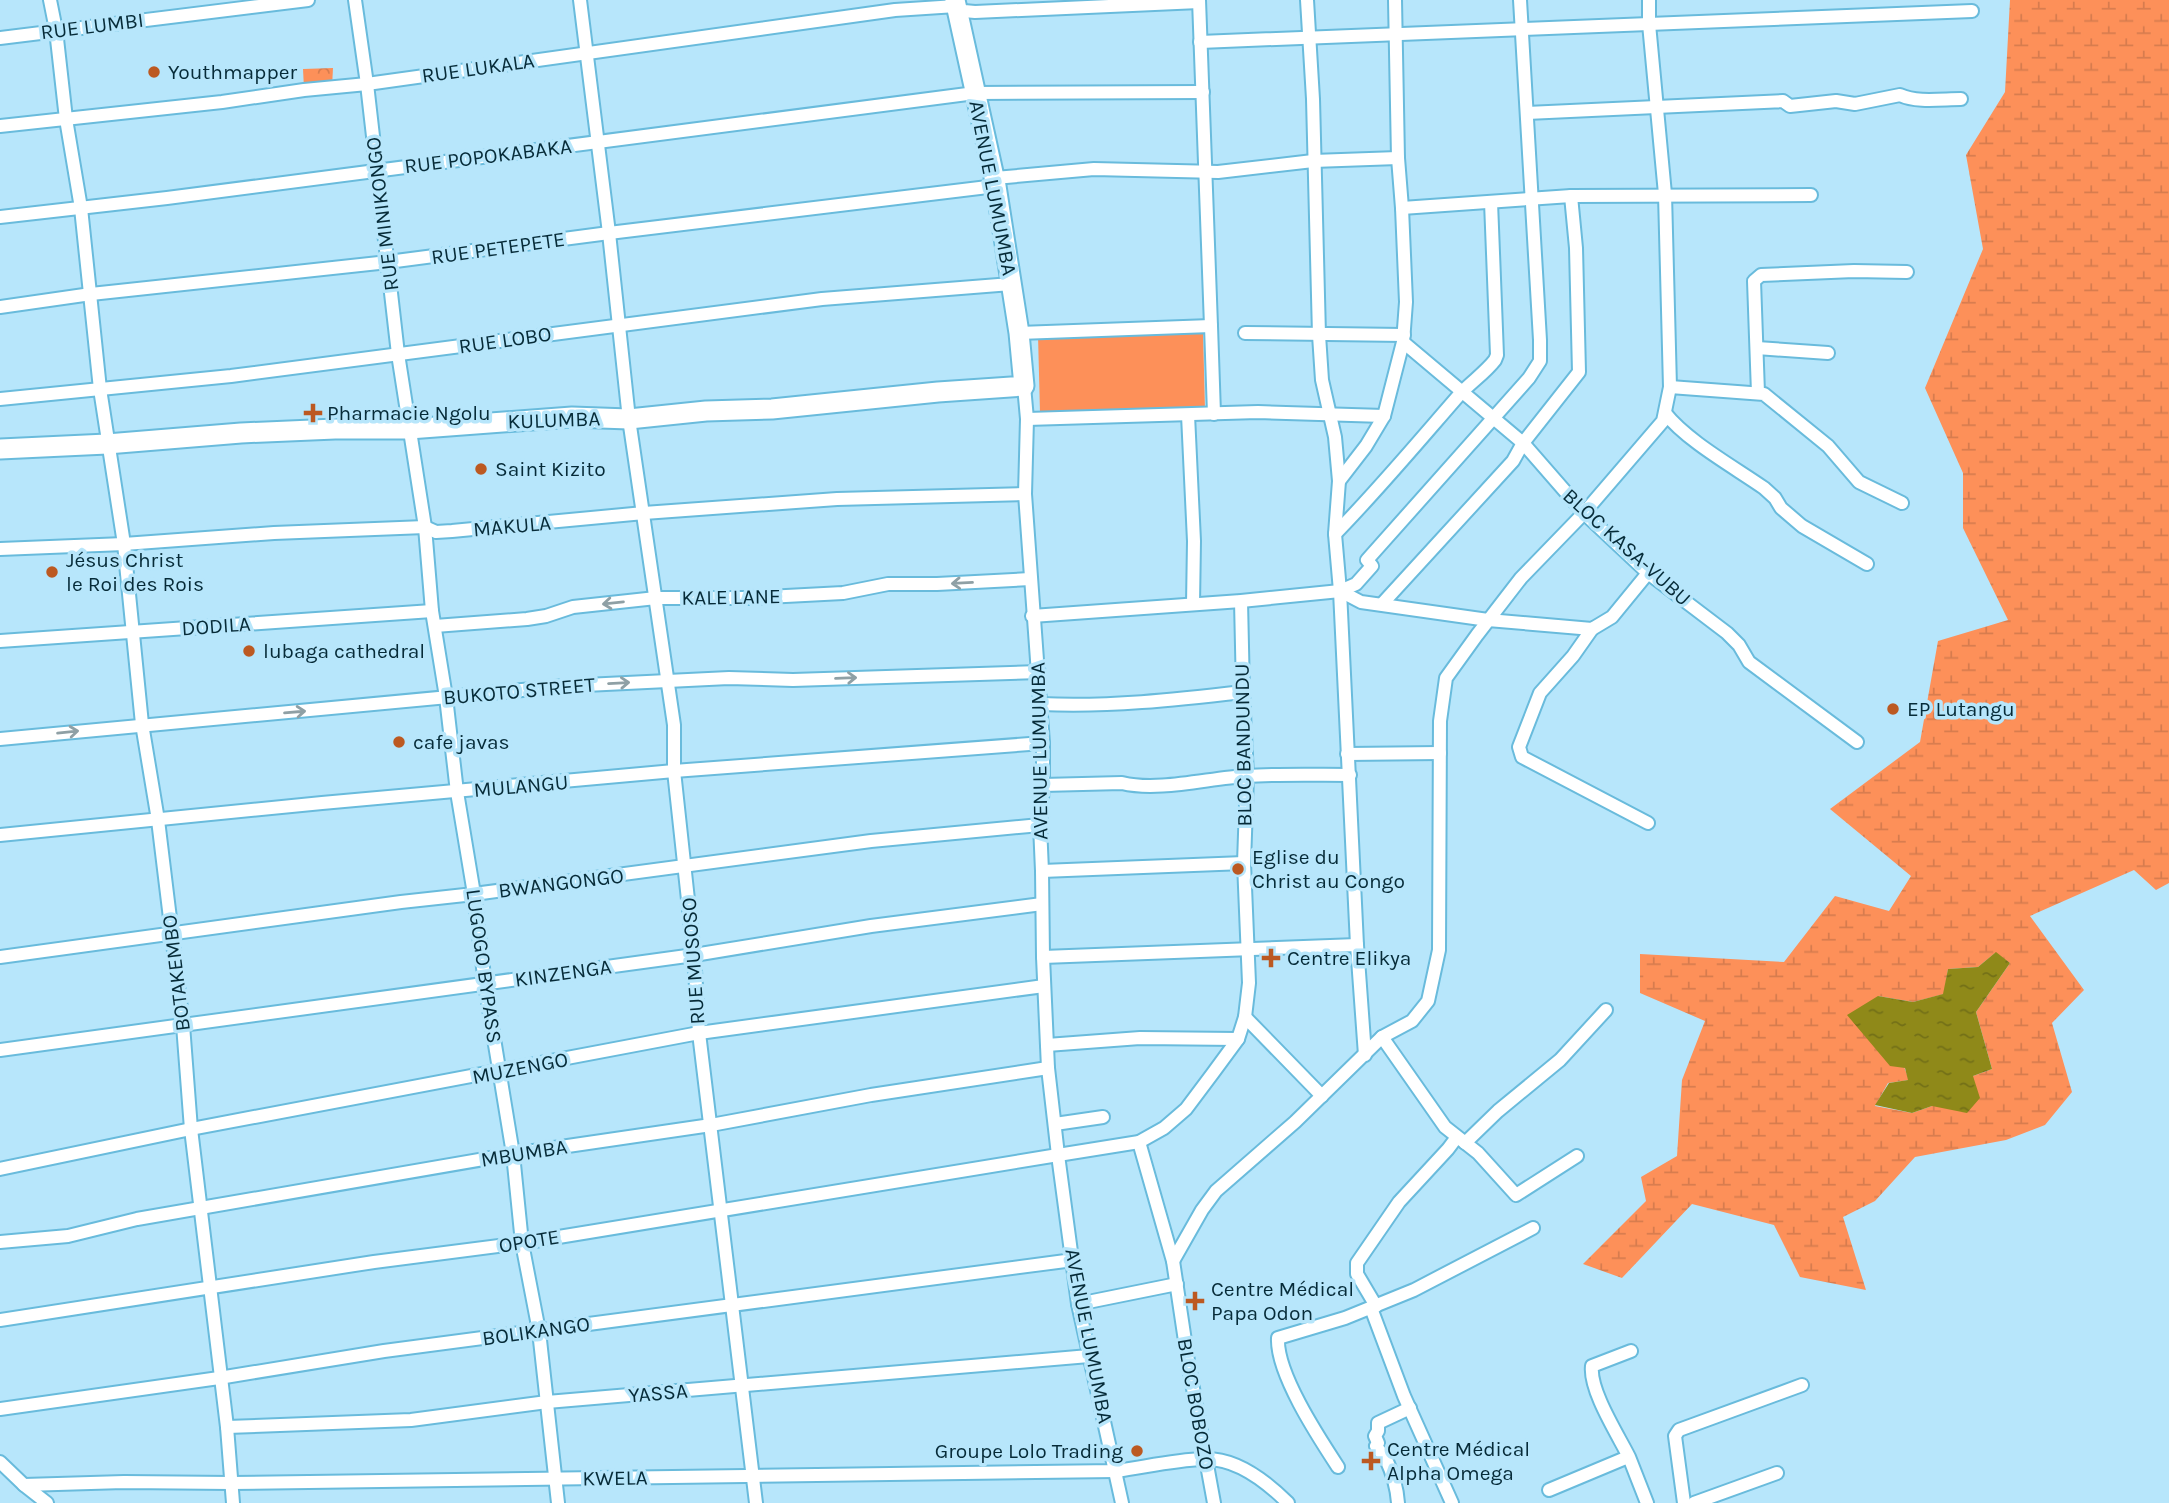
<svg xmlns="http://www.w3.org/2000/svg" width="2169" height="1503" viewBox="0 0 2169 1503" font-family="Karla,sans-serif">
<style>
.wetland{fill:url(#wetland-marsh);fill-rule:evenodd}
.park{fill:url(#park-crowns)}
.pitch{fill:#fd9059}
.water{fill:url(#water-ripples)}
.lines{fill:none;stroke-linecap:round;stroke-linejoin:round}
.street-casing{stroke:#69bbdc;stroke-width:16}
.secondary-casing{stroke:#69bbdc;stroke-width:23}
.street{stroke:#fff;stroke-width:12}
.secondary{stroke:#fff;stroke-width:19}
.oneway{stroke:#8fa0a5}
.poi-dot{fill:#bc5921;stroke:#b7e6fb;stroke-width:2.5}
.labels{text-anchor:middle;stroke-width:7;stroke-linejoin:round;paint-order:stroke}
.street-label{font-size:21px;fill:#062b38;stroke:#b7e6fb}
.poi-label{font-size:21px;fill:#062b38;stroke:#b7e6fb;text-anchor:start}
</style>
<defs>
<pattern id="wetland-marsh" width="20" height="14" patternUnits="userSpaceOnUse" patternTransform="scale(1.75)"><rect width="20" height="14" fill="#fd9059"/><path d="M1 5h8M5 5V1M11 12h8M15 12V8" fill="none" stroke="#d77c4e"/></pattern>
<pattern id="park-crowns" width="20" height="18" patternUnits="userSpaceOnUse" patternTransform="scale(1.75)"><rect width="20" height="18" fill="#fd9059"/><path d="M2 6a3 3 0 1 1 6 0M12 15a3 3 0 1 1 6 0" fill="none" stroke="#d77c4e"/></pattern>
<pattern id="water-ripples" width="26" height="14" patternUnits="userSpaceOnUse" patternTransform="scale(1.75)"><rect width="26" height="14" fill="#8f8919"/><path d="M2 4q2-2 4 0t4 0M15 11q2-2 4 0t4 0" fill="none" stroke="#737017"/></pattern>
</defs>
<rect width="100%" height="100%" fill="#b7e6fb"/>
<path class="wetland" d="M2010,0H2169V883L2156,890L2134,870L2030,916L2084,990L2052,1023L2072,1092L2045,1125L2006,1140L1915,1157L1875,1201L1843,1217L1866,1290L1800,1277L1774,1225L1692,1204L1622,1278L1583,1264L1646,1201L1641,1177L1677,1156L1682,1080L1705,1021L1640,993V954L1784,962L1835,896L1889,911L1911,876L1830,809L1920,742L1938,641L2008,620L1963,528V473L1925,388L1983,249L1966,155L2005,92ZM1995,953L2010,963L1976,1012L1992,1069L1973,1076L1932,1106L1912,1113L1875,1106L1888,1083L1909,1080L1878,996L1913,1002L1944,994L1948,969L1978,967Z"/>
<path class="park" d="M333,68L332,87L304,89L303,69Z"/>
<path class="pitch" d="M1203,332L1205,410L1040,413L1038,335Z"/>
<path class="water" d="M1996,952L2010,963L1976,1012L1992,1069L1973,1076L1980,1098L1967,1113L1932,1106L1912,1113L1875,1105L1889,1083L1908,1080L1905,1068L1890,1066L1847,1015L1878,996L1913,1002L1943,994L1948,969L1978,967Z"/>
<g class="lines">
<defs>
<g id="street">
<path d="M50,0L56,30L66,119L81,208L100,389L124,544L142,724L158,820L183,1025L191,1129L227,1427L233,1503"/>
<path d="M355,0L367,84L398,354L425,527L432,611L446,697L457,792L474,894L485,984L513,1154L522,1243L539,1331L558,1503"/>
<path d="M580,0L609,233L629,419L674,725V771L694,955L699,1033L756,1503"/>
<path d="M1199,0L1211,326"/>
<path d="M1307,0L1313,99L1319,335L1322,380L1335,437L1339,481L1335,534L1340,591L1357,945L1365,1055"/>
<path d="M0,38L308,0"/>
<path d="M1200,42L1972,11"/>
<path d="M1527,113L1783,101L1790,106L1836,101L1855,104L1900,95C1917,103 1942,99 1961,99"/>
<path d="M0,126L222,102L304,90L367,84L895,10L956,6L964,11L975,12L1199,2"/>
<path d="M995,178L1094,169L1218,172L1313,161L1398,158"/>
<path d="M1402,208L1571,196L1811,195"/>
<path d="M0,217L167,198L975,93L1203,92"/>
<path d="M0,307L91,294L388,262L609,233L996,186"/>
<path d="M1019,333L1211,326L1214,414"/>
<path d="M1245,333L1404,335"/>
<path d="M1403,342L1523,443L1584,513L1648,573L1727,633L1739,645L1749,662L1857,742"/>
<path d="M1757,348L1828,353"/>
<path d="M1024,386L1027,419L1025,494L1043,743V785L1040,825L1042,871L1043,957L1048,1068L1058,1155L1078,1304L1122,1503"/>
<path d="M1670,387L1764,394L1828,446L1859,482L1902,503"/>
<path d="M1758,393L1754,281L1761,275L1854,271L1907,272"/>
<path d="M0,399L231,376L822,299L1011,284"/>
<path d="M1665,413C1687,441 1734,467 1764,488L1775,498L1781,508L1802,526L1867,564"/>
<path d="M1188,415L1194,541L1193,604"/>
<path d="M1027,419L1258,412L1384,416"/>
<path d="M1339,481L1366,446L1384,416L1403,342L1406,302L1402,208L1398,158L1395,0"/>
<path d="M1335,534C1379,489 1419,441 1460,394C1471,382 1485,373 1495,360L1497,355L1491,202"/>
<path d="M0,549L124,544L274,533L425,527L436,532L452,531L644,513L837,499L1025,494"/>
<path d="M1340,591L1361,602L1488,620L1592,629L1612,617L1648,573"/>
<path d="M1382,604L1513,461L1523,443L1579,372L1576,248L1571,196"/>
<path d="M1032,616L1241,601L1340,591L1356,584L1372,566L1367,560L1529,378L1540,361V340L1520,0"/>
<path d="M435,626L527,619L546,616L573,607L656,598H749L843,593L888,584H937L1030,579"/>
<path d="M1592,629L1573,656L1540,693L1519,747L1522,757L1648,823"/>
<path d="M0,641L432,611"/>
<path d="M1041,704C1109,707 1174,700 1243,692"/>
<path d="M0,739L565,686L729,678L793,680L1039,672"/>
<path d="M1347,754L1440,753"/>
<path d="M1043,785L1122,783C1158,792 1209,778 1246,776C1280,774 1315,775 1350,775"/>
<path d="M0,835L322,803L674,771L1043,743"/>
<path d="M1042,871L1244,863"/>
<path d="M0,957L401,902L474,894L871,841L1040,825"/>
<path d="M1043,957L1357,945"/>
<path d="M1245,1017L1322,1096"/>
<path d="M1382,1037L1445,1127L1478,1153L1516,1195L1577,1156"/>
<path d="M1047,1045L1140,1038L1238,1039"/>
<path d="M0,1050L694,955L871,926L1042,904"/>
<path d="M1055,1124L1103,1117"/>
<path d="M1139,1142L1173,1261L1188,1361L1214,1503"/>
<path d="M1465,1143L1498,1111L1560,1060L1606,1010"/>
<path d="M0,1169L191,1129L699,1033L1044,986"/>
<path d="M0,1242L68,1236L137,1219L513,1154L711,1125L871,1095L1048,1068"/>
<path d="M1173,1261L1202,1210L1216,1191L1295,1122L1382,1037L1412,1021L1428,1001L1439,950L1440,721L1446,678L1477,635L1521,578L1584,513L1663,421L1670,387L1665,194L1649,24V0"/>
<path d="M1078,1304L1177,1284"/>
<path d="M1376,1306L1357,1274V1263L1399,1202L1448,1149L1457,1137"/>
<path d="M1371,1308L1404,1396L1452,1503"/>
<path d="M0,1320L374,1262L522,1243L1058,1155L1139,1142L1164,1128L1186,1109L1213,1073L1238,1039L1245,1017L1249,983L1244,863L1247,776L1243,692L1241,601"/>
<path d="M1631,1351L1592,1366C1589,1390 1618,1435 1629,1457C1635,1472 1641,1488 1647,1503"/>
<path d="M0,1409L219,1378L384,1351L1073,1260"/>
<path d="M227,1427L411,1420L547,1402L1089,1356"/>
<path d="M0,1462L24,1485L47,1503"/>
<path d="M1338,1467C1319,1438 1276,1373 1278,1338L1345,1318L1414,1290L1533,1228"/>
<path d="M24,1485L124,1482L231,1483L1116,1471C1145,1467 1174,1460 1203,1459C1235,1457 1267,1482 1288,1503"/>
<path d="M1549,1490L1628,1457"/>
<path d="M1398,1503C1397,1487 1393,1474 1386,1459C1383,1454 1379,1451 1376,1446L1378,1443L1375,1436L1378,1431V1423L1410,1408"/>
<path d="M1684,1503L1675,1436L1679,1430L1802,1385"/>
<path d="M1694,1503L1777,1473"/>
</g>
<path id="secondary" d="M0,449L107,444L241,433L335,429H409L572,417L629,419L706,411L772,409L938,392L1024,386L1019,333L996,186L955,0"/>
</defs>
<use href="#street" class="street-casing"/>
<use href="#secondary" class="secondary-casing"/>
<use href="#street" class="street"/>
<use href="#secondary" class="secondary"/>
</g>
<defs><path id="oneway-shaft" d="M-6 0H5M1.5-3L5.5 0L1.5 3" fill="none" stroke-width="1.6" stroke-linecap="round" stroke-linejoin="round" transform="scale(1.75)"/></defs>
<g class="oneway">
<use href="#oneway-shaft" transform="translate(962 583) rotate(177)"/>
<use href="#oneway-shaft" transform="translate(613 603) rotate(174)"/>
<use href="#oneway-shaft" transform="translate(846 678) rotate(-2)"/>
<use href="#oneway-shaft" transform="translate(619 683) rotate(-3)"/>
<use href="#oneway-shaft" transform="translate(295 712) rotate(-5)"/>
<use href="#oneway-shaft" transform="translate(68 732) rotate(-6)"/>
</g>
<g class="poi-dot">
<circle cx="154" cy="72" r="7"/>
<path d="M309.5 402.5h7v7h7v7h-7v7h-7v-7h-7v-7h7z"/>
<circle cx="481" cy="469" r="7"/>
<circle cx="52" cy="572" r="7"/>
<circle cx="249" cy="651" r="7"/>
<circle cx="1893" cy="709" r="7"/>
<circle cx="399" cy="742" r="7"/>
<circle cx="1238" cy="869" r="7"/>
<path d="M1267.5 947.5h7v7h7v7h-7v7h-7v-7h-7v-7h7z"/>
<path d="M1191.5 1290.5h7v7h7v7h-7v7h-7v-7h-7v-7h7z"/>
<circle cx="1137" cy="1451" r="7"/>
<path d="M1367.5 1450.5h7v7h7v7h-7v7h-7v-7h-7v-7h7z"/>
</g>
<g class="labels">
<g class="street-label">
<text transform="translate(92 26) rotate(-7)" y="7">RUE LUMBI</text>
<text transform="translate(478 68) rotate(-8)" y="7">RUE LUKALA</text>
<text transform="translate(488 156) rotate(-7)" y="7">RUE POPOKABAKA</text>
<text transform="translate(993 188) rotate(79)" y="7">AVENUE LUMUMBA</text>
<text transform="translate(382 214) rotate(-97)" y="7">RUE MINIKONGO</text>
<text transform="translate(498 248) rotate(-8)" y="7">RUE PETEPETE</text>
<text transform="translate(505 340) rotate(-8)" y="7">RUE LOBO</text>
<text transform="translate(554 420) rotate(-2)" y="7">KULUMBA</text>
<text transform="translate(512 526) rotate(-5)" y="7">MAKULA</text>
<text transform="translate(1627 547) rotate(42)" y="7">BLOC KASA-VUBU</text>
<text transform="translate(731 597) rotate(-1)" y="7">KALE LANE</text>
<text transform="translate(216 626) rotate(-4)" y="7">DODILA</text>
<text transform="translate(519 691) rotate(-5)" y="7">BUKOTO STREET</text>
<text transform="translate(1243 745) rotate(-91)" y="7">BLOC BANDUNDU</text>
<text transform="translate(1039 751) rotate(-91)" y="7">AVENUE LUMUMBA</text>
<text transform="translate(521 786) rotate(-5)" y="7">MULANGU</text>
<text transform="translate(561 883) rotate(-7)" y="7">BWANGONGO</text>
<text transform="translate(693 961) rotate(-94)" y="7">RUE MUSOSO</text>
<text transform="translate(484 966) rotate(82)" y="7">LUGOGO BYPASS</text>
<text transform="translate(176 973) rotate(-97)" y="7">BOTAKEMBO</text>
<text transform="translate(563 973) rotate(-8)" y="7">KINZENGA</text>
<text transform="translate(520 1068) rotate(-11)" y="7">MUZENGO</text>
<text transform="translate(524 1153) rotate(-9)" y="7">MBUMBA</text>
<text transform="translate(529 1241) rotate(-9)" y="7">OPOTE</text>
<text transform="translate(536 1331) rotate(-8)" y="7">BOLIKANGO</text>
<text transform="translate(1089 1336) rotate(79)" y="7">AVENUE LUMUMBA</text>
<text transform="translate(658 1393) rotate(-5)" y="7">YASSA</text>
<text transform="translate(1196 1404) rotate(80)" y="7">BLOC BOBOZO</text>
<text transform="translate(615 1478) rotate(-1)" y="7">KWELA</text>
</g>
<g class="poi-label">
<text x="168" y="79">Youthmapper</text>
<text x="327" y="420">Pharmacie Ngolu</text>
<text x="495" y="476">Saint Kizito</text>
<text x="66" y="567">Jésus Christ<tspan x="66" dy="24">le Roi des Rois</tspan></text>
<text x="263" y="658">lubaga cathedral</text>
<text x="1907" y="716">EP Lutangu</text>
<text x="413" y="749">cafe javas</text>
<text x="1252" y="864">Eglise du<tspan x="1252" dy="24">Christ au Congo</tspan></text>
<text x="1287" y="965">Centre Elikya</text>
<text x="1211" y="1296">Centre Médical<tspan x="1211" dy="24">Papa Odon</tspan></text>
<text x="1387" y="1456">Centre Médical<tspan x="1387" dy="24">Alpha Omega</tspan></text>
<text x="1123" y="1458" text-anchor="end">Groupe Lolo Trading</text>
</g>
</g>
</svg>
